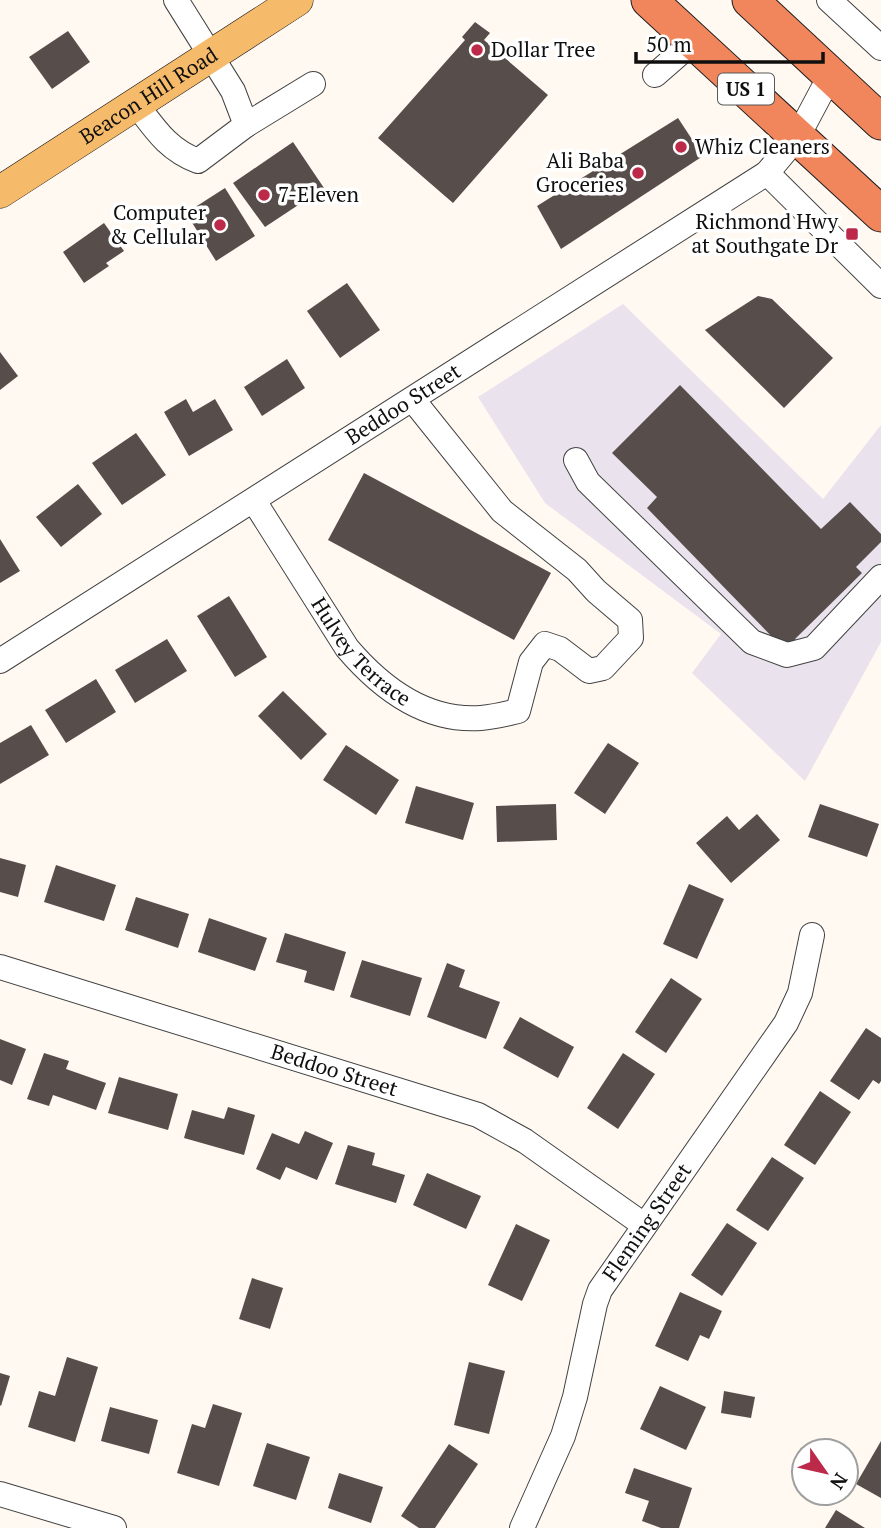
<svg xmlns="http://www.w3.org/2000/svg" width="881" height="1528" viewBox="0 0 881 1528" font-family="'PT Serif',serif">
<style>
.industrial{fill:#eae3ed}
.building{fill:#574e4b}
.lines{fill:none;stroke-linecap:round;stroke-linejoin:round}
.minor-casing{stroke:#424242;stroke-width:26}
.major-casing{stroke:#202020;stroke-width:33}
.highway-casing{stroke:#202020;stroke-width:37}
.minor{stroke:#fff;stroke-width:24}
.major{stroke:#f6bb6a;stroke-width:32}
.highway{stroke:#f1865c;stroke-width:35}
.poi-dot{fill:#bd2949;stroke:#fff;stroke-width:2.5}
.labels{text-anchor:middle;stroke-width:7;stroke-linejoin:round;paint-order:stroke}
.shield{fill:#fff;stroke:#575757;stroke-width:2}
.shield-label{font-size:19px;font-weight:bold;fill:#0f0f0f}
.poi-label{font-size:21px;fill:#0f0f0f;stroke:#fff;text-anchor:start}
.street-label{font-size:21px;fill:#0f0f0f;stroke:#fff}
</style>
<rect width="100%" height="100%" fill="#fff9f1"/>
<path class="industrial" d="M623,304L823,499L881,425V642L805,781L692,673L721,634L545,503L478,397Z"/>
<g class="building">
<path d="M475,22L490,33L484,40L548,95L453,203L378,138L465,40L462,37Z"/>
<path d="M68,31L90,62L52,89L29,57Z"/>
<path d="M678,118L703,156L561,249L537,206Z"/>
<path d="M293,142L324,188L265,227L233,183Z"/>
<path d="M225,188L255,236L216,261L186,213Z"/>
<path d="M104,223L124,251L106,263L109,266L84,283L63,252Z"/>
<path d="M347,283L380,330L340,358L307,311Z"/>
<path d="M758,296L772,299L833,358L784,408L705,330Z"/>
<path d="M0,352L18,376L0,390Z"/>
<path d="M287,359L305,388L262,416L244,387Z"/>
<path d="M680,385L821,529L850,502L881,534V542L856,567L862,573L795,639L798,642L787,646L777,642L647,508L657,497L612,453Z"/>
<path d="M186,399L193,412L215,399L233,430L189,456L164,412Z"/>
<path d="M136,433L166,475L122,505L92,463Z"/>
<path d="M364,473L551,573L514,640L328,540Z"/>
<path d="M78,484L102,514L61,547L36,517Z"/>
<path d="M0,539L20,571L0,583Z"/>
<path d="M229,596L267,657L235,677L197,616Z"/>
<path d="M167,639L187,671L135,703L115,670Z"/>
<path d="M96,679L116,712L66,743L45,710Z"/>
<path d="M283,691L327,734L301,760L258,716Z"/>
<path d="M31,725L49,755L0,784V743Z"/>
<path d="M608,743L639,763L605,814L574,793Z"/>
<path d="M346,745L399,780L376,815L323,780Z"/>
<path d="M416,786L474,803L463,840L405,823Z"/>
<path d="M556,804L557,840L497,842L496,806Z"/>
<path d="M820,804L879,824L867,857L808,837Z"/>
<path d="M757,814L780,840L731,883L696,843L727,816L739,830Z"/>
<path d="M0,858L26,865L18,897L0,892Z"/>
<path d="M56,865L116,885L104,921L44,902Z"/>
<path d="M689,884L724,899L697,959L663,944Z"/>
<path d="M136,897L189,914L178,948L125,930Z"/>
<path d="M209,918L267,938L255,971L198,952Z"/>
<path d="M285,933L346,952L334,991L304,982L307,971L276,962Z"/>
<path d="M362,960L422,978L410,1016L350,997Z"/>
<path d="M447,963L465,970L459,987L500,1002L486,1039L427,1017Z"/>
<path d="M671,978L702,999L666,1053L635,1032Z"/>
<path d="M520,1017L574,1047L558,1078L503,1048Z"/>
<path d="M866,1028L881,1038V1081L879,1084L873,1080L859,1100L830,1081Z"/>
<path d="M0,1039L26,1049L12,1085L0,1080Z"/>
<path d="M44,1053L69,1061L66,1069L106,1083L96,1110L53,1095L49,1106L27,1099Z"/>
<path d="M623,1053L655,1074L618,1129L587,1108Z"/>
<path d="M119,1077L178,1094L168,1130L108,1113Z"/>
<path d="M820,1091L851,1112L815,1165L784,1145Z"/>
<path d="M228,1107L255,1115L244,1155L184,1138L192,1110L224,1119Z"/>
<path d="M305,1131L333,1143L317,1180L286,1167L280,1180L256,1169L272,1133L299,1144Z"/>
<path d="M348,1145L375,1153L372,1165L405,1175L396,1203L335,1184Z"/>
<path d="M772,1157L804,1178L768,1231L736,1210Z"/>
<path d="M427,1173L481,1196L466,1229L413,1205Z"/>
<path d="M727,1223L757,1243L722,1296L691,1275Z"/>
<path d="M516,1224L550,1240L522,1301L488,1285Z"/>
<path d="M252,1278L283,1288L270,1329L239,1319Z"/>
<path d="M680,1292L722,1311L709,1339L700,1335L688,1361L655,1346Z"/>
<path d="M67,1357L98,1367L75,1442L28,1427L39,1391L55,1396Z"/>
<path d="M469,1362L505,1371L489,1434L454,1425Z"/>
<path d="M0,1373L10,1376L1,1406L0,1405Z"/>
<path d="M660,1386L706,1407L686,1450L640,1429Z"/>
<path d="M724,1391L755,1397L751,1418L721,1413Z"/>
<path d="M213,1404L242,1413L219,1486L177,1473L192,1424L205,1428Z"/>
<path d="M110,1407L158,1420L149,1454L101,1441Z"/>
<path d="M881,1441V1498L856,1484Z"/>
<path d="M267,1443L310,1457L296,1500L253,1486Z"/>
<path d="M449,1444L478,1464L435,1528H419L401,1516Z"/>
<path d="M634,1468L692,1488L679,1528H661L642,1521L649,1501L625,1493Z"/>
<path d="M339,1473L383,1487L371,1523L328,1508Z"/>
<path d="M836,1510L865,1528H825Z"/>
</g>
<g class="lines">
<defs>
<g id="minor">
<path d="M829,0L881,48"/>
<path d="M655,75L694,41"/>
<path d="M136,104C155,129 168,150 198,161L246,125L233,91L176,0"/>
<path d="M246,125L313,84"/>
<path d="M767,173L881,286"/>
<path d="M576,460L588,482L752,642L787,655L814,648L881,577"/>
<path id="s1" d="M254,501L347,648C381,688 426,722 481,718C493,717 506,714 518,711L531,662L545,644L560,649L589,671L603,668L631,638L630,620L596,591L577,570L502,511L413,400"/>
<path id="s2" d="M0,661L767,173L798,136L831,74"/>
<path id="s3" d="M0,967L478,1115L525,1141L644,1225"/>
<path d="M0,1494L114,1528"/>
<path id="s4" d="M522,1528L563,1436L575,1397L595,1304L600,1290L786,1023L800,993L812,935"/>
</g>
<g id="major">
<path id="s5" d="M0,192L297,0"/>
</g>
<g id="highway">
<path d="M649,0L881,214"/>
<path d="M750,0L881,122"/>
</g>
</defs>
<use href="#minor" class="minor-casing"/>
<use href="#major" class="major-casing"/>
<use href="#highway" class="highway-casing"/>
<use href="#minor" class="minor"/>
<use href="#major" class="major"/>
<use href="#highway" class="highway"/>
</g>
<g class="poi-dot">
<circle cx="477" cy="50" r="7"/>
<circle cx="681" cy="147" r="7"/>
<circle cx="638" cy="173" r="7"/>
<circle cx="264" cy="195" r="7"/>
<circle cx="220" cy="225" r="7"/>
<rect x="845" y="227" width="14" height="14" rx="3.5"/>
</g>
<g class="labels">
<rect class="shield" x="718" y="73.5" width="56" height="31" rx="5"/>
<g class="shield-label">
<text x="746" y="96">US 1</text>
</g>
<g class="poi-label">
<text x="491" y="57">Dollar Tree</text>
<text x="695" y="154">Whiz Cleaners</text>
<text x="624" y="168" text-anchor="end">Ali Baba<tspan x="624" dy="24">Groceries</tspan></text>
<text x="278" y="202">7-Eleven</text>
<text x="206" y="220" text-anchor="end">Computer<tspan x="206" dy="24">&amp; Cellular</tspan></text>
<text x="838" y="229" text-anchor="end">Richmond Hwy<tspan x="838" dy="24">at Southgate Dr</tspan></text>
</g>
<g class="street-label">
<text dy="7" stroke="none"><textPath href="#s5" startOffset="177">Beacon Hill Road</textPath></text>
<text dy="7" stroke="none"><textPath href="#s2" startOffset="478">Beddoo Street</textPath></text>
<text dy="7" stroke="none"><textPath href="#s1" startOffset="186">Hulvey Terrace</textPath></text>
<text dy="7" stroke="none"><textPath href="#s3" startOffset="350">Beddoo Street</textPath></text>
<text dy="7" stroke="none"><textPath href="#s4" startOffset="334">Fleming Street</textPath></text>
</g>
</g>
<g transform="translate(825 1472) rotate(124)"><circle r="33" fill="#ffffff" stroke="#9f9f9f" stroke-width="2"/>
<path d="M0-5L12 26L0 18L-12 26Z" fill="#bd2949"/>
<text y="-10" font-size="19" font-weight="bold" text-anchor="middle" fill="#0f0f0f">N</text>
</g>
<path d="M636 52v10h187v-10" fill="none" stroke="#0f0f0f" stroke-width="3.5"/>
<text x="646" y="52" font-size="21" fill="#0f0f0f" stroke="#ffffff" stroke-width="5" paint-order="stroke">50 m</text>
</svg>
